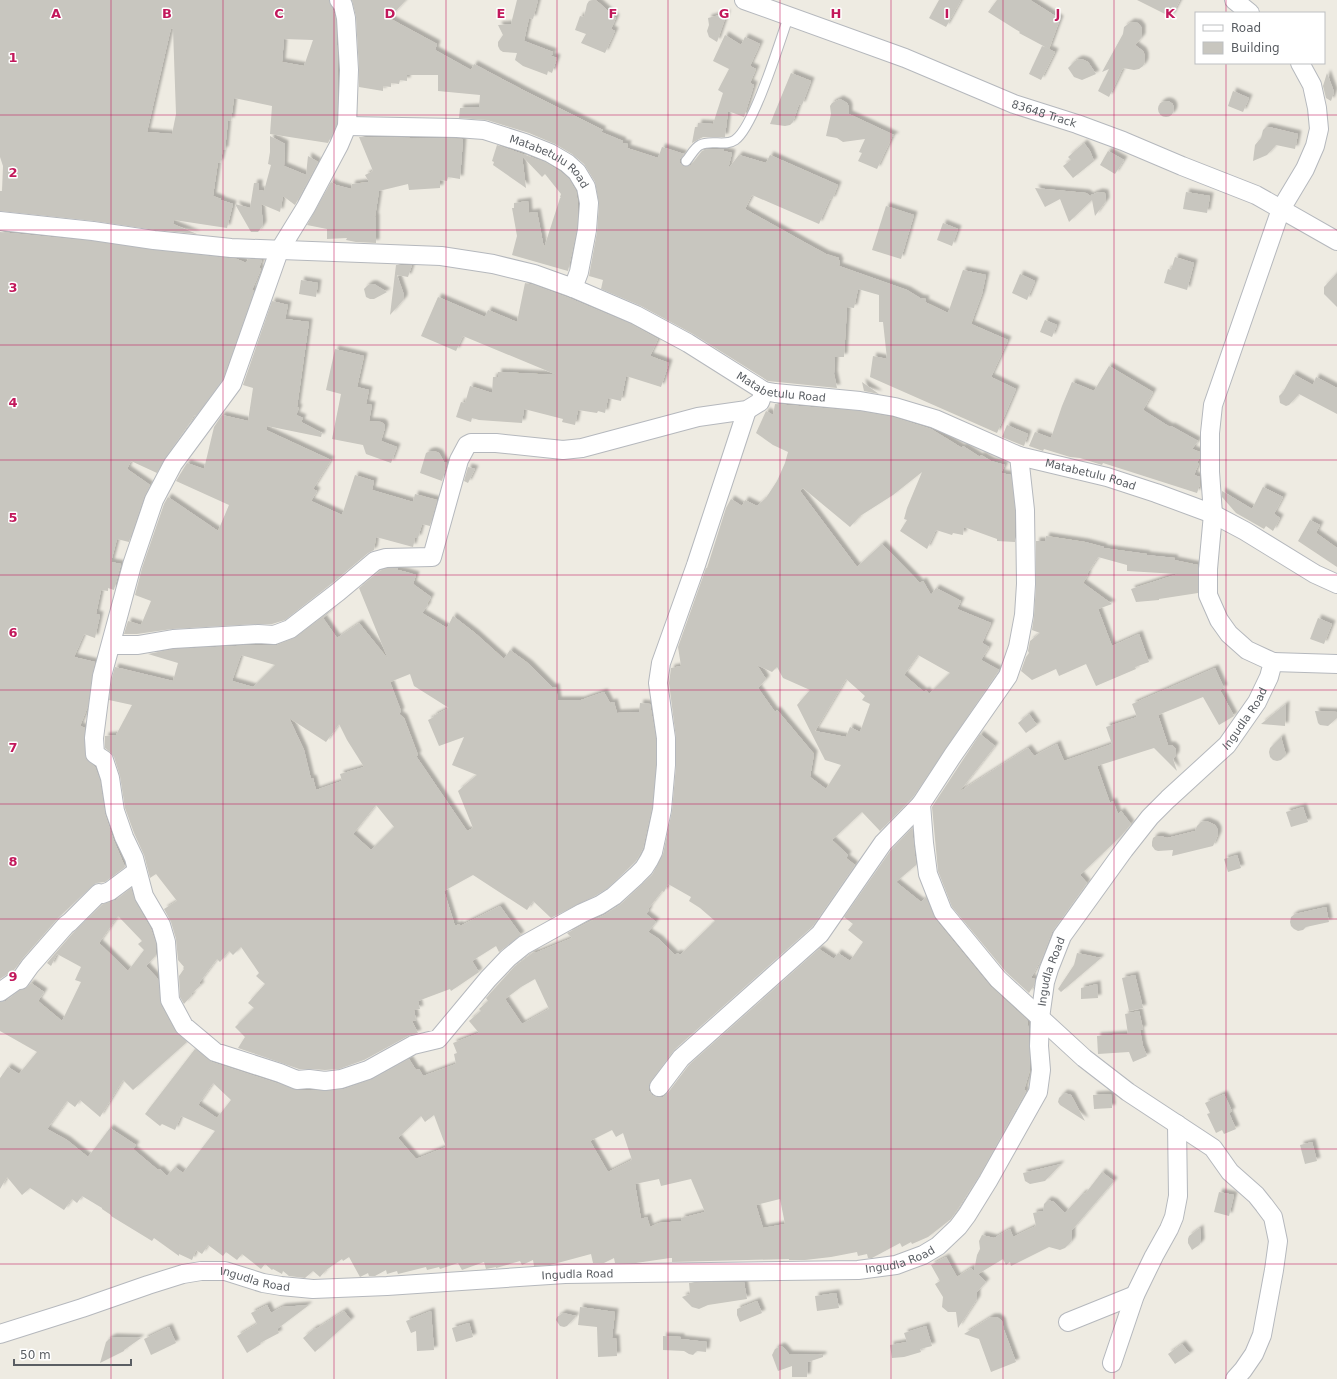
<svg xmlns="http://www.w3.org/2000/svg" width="1337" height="1379" viewBox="0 0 1337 1379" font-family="'DejaVu Sans',sans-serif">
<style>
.building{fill:#c8c6bf;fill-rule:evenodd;filter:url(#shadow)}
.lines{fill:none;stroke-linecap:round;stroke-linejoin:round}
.lane-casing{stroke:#b5b8bd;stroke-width:11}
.street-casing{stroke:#b5b8bd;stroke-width:20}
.lane{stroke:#fff;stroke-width:9}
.street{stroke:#fff;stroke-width:18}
.grid{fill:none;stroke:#c2185b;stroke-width:1;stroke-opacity:0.55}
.labels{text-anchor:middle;stroke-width:3;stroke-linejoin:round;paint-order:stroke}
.street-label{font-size:11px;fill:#5a5e63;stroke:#fff}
.grid-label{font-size:13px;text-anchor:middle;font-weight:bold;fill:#c2185b;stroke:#fff;stroke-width:3;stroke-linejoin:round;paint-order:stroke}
</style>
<defs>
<filter id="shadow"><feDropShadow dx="3.5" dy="-3.5" stdDeviation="1" flood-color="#0004"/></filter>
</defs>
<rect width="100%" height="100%" fill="#eeebe2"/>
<g class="building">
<path d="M0,0H329L333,10L336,19L338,70L337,124L328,143L270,134L272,106L234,98L231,121L228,120L225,150H223L220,163L218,162L213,196L221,199V200L233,204L227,228L174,220L173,224L197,234L155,230L94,221L0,211V191H2L3,166L0,157ZM171,28L173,29L176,114L172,134L147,132ZM284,39L313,40L304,66L282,62Z"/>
<path d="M352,0H406L389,18L437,44L435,50L471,70L474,64L523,90L603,130L601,132L623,141L622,143L628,144L627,148L658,158L662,147L684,154L680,159V163L685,167L691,165L702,151L709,149H724V151L732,153L728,169L739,155L766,163L770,155L838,185L832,200L830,199L819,224L752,195L745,209L804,242L826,254L839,258L838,260L840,261L839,266L907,290L920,298L926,299L925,302L948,313L963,270L986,275L982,294L971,324L1008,340L991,377L1016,389L997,433L870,377L873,356L887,359L883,322H879V295L858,289L854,308L847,307L844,357H835L834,374L837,388L768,381L693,334L641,306L601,289L603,280L589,276L597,232L599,204L595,182L584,164L572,154L555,144L529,133L487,120L459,118L460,108L479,107L480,95L438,91V75H407V81L400,80L399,84L391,83V87L383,86V91L359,87V69L356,17Z"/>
<path d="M517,0H538L533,19L529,18L524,41L553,52V55H549L557,58L552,73L548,71L547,75L523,66L515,60L517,53L503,52L500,50L498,46V42L503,35L498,25L511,24Z"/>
<path d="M594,0L597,1L616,18L611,29L615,31L605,53L581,43L586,34L575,30L580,16L584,17L587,4L589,1Z"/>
<path d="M939,0H961L946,27L929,18Z"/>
<path d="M997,0H1030L1060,19L1049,49L1019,33L1020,32L988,12Z"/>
<path d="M1137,0H1180L1171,17Z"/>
<path d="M727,13L717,42L709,37L707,31L709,25L708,18Z"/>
<path d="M1131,22L1138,23L1142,28V37L1135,45L1143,51L1145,56V62L1143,66L1139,69L1134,70L1123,68L1109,97L1098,91L1109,69L1102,72L1123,34L1124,27Z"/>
<path d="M725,35L741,45L745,37L760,44L750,66L756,69L750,83L754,85L744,117L728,111L725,137H703L692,143L695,127H698V123L713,124L723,93L718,90L729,69L713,61Z"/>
<path d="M1042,46L1055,52L1041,80L1029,74Z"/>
<path d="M1079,59L1084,60L1088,62L1096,74L1082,80L1074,77L1068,68L1075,61Z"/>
<path d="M791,73L811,81L802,105L799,104L793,122L790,125L785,126L770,124Z"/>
<path d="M1327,73L1334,92L1331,101L1326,98L1323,86Z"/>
<path d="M1233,91L1249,98L1243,112L1228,106Z"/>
<path d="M840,99L847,103L849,107V114L896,136L892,137L877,169L858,161L862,153L859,152L865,139L843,142L837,138L826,136L831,114L830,106L832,103Z"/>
<circle cx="1166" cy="109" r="8"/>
<path d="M1266,127H1269L1298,134L1295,149L1276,145L1267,155L1253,161L1255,145L1261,138L1263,130Z"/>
<path d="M270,136L285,144L284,166L306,175L308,156L318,162L295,205L283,196L280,212L261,204L263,225L258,232H251L235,204L250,208L254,183H259V190L264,191L271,165L268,164L270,152Z"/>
<path d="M359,137L463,139L460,179L448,177L447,181L440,180V188L409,190L408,184L379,191L375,217H376V243L356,242L346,240L347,238L327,239V229L307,225L331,182L336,185L351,189L352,184L369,182L365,175L373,171Z"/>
<path d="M1084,143L1090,151L1094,161L1073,178L1063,166L1071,160L1068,157Z"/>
<path d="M497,145L545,162L561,172L569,179L576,191L578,204L577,229L568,271L512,255L517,236L512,208H514V203L528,201L529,213L537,212L544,248L560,198H561L560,197L561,194L545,174L542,177L522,156L526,188L493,165L494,162L492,161Z"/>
<path d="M1108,151L1124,160L1115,174L1100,165Z"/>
<path d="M1035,188L1086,193L1092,197L1091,195L1099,192L1105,193L1106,201L1095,216L1092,200L1069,222L1060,199L1045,207Z"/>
<path d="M1186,192L1210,196L1207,213L1183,209Z"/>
<path d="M886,206L914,215L901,259L872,250Z"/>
<path d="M943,223L958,229L952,246L937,240Z"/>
<path d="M0,232L92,241L153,250L237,259L246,263L248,259L262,260L259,268L261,269L252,290L254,291L223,379L196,416L194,415L191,421L165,458L157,473L131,461L127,469L150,485L144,497L129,542L117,539L111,562L121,564L114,590L108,588V591L101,590L96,614L100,615L95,638L84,634L74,657L95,662L92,675L88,706L80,726L85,728L84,739L86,759L95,767L100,780L105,814L114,841L125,867L105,882L96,883L92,886L58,918L22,959L14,970L0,979Z"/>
<path d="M1175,257L1194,263L1187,290L1164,283L1168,269L1171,270Z"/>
<path d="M396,265H412L408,277L397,275L404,295V299L390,315Z"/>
<path d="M1337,273V307L1324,294V287Z"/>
<path d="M1020,274L1035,281L1027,300L1012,293Z"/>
<path d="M301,280L318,283L316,297L299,294Z"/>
<path d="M525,283L534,285L569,298L631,324L658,339L650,356L669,363L661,387L626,376L621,401L608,398L605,413L598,411L597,413L578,410L575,425L562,422L563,419L524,409L522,423L479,420L472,418L471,422L456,417L461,402L465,403L470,386L492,393L493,377H498V372L557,375L463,336L456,351L421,336L438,297L485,317L488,310L517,322Z"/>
<path d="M370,284H374L387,292L374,299H370L366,297L364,289L367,286Z"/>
<path d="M272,301L288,305L285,319L309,322L297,407L299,408L296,415L303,418L301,422L322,433L321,437L267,426L266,430L331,460L313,489L317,491L311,501L342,515L355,475L374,481L372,490L413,502L415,494L437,500L430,526L422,524L418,538H415L413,547L376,537L374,550L368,553L331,584L285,620L272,624H257L172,629L137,634H124L128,621L141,625L151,601L135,595L142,568L164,504L168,497L218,531L229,505L176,481L187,463L204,469L214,427L222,415L248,421L253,388L243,385Z"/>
<path d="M1045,320L1057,325L1052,337L1040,332Z"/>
<path d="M335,349L364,356L357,387L369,390L366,404L372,405L369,421L381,422L384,424L385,428L381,441L397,447L391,463L366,454L363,445L332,439L341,394L326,390Z"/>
<path d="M1109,366L1153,392L1143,410L1165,424L1170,427L1171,426L1198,441L1192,449L1200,452V457L1197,463H1199L1194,475L1200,477V484L1197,493L1103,463L1102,465L1080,458L1070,457L1044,449L1043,451L1029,446L1035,432L1051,438L1062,406L1072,382L1094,391Z"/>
<path d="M1293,374L1313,385L1316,377L1337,388V414L1299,394L1289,405L1286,406L1280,403L1279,396L1283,392Z"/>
<path d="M862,382L879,394L864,391Z"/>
<path d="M775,404L859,411L893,417L931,429L962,448L963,446L980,457L981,455L991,461L1005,465L1001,473L1011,475L1015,511V542L997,541V539L964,527L963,535L953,533L952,535L936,530L927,549L900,531L907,520L904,519L907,508L922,472L893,495L860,516L850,527L803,488L800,491L857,567L882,544L920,583L923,581L931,595L936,588L961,601L957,609L991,623L982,643L989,647L981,660L999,670L913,797L880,831L862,812L832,840L848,855L846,858L855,865L812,927L674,1050L651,1081L649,1085V1091L652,1095L657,1097H663L667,1094L689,1065L819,949L834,959L838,953L850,961L863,942L848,930L853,924L844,917L891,850L912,828L916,865L896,882L921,902L926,897L935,919L990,986L1027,1020L1029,1031V1047L1030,1070L1024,1090L1026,1091L979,1176L951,1219L928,1237L912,1244L911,1242L902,1247L900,1243L872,1258H868L867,1254L858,1256L857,1252L831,1257L805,1260H789V1259L672,1262V1258H670L636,1263H615L614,1258L604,1263H593L591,1254L550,1265L534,1266L533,1260L522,1265L520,1261L496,1268V1267L486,1269L484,1262L462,1270L458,1263L440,1269L439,1267L427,1270L426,1267L398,1274L397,1271L387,1274L386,1270L375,1276H369L368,1273L360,1277L349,1257L343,1261L342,1259L326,1270L320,1277L313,1271L305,1278L289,1276L283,1271L282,1274L273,1269L272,1270L265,1264L261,1269L242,1254L237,1260L226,1252L223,1256L208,1245L202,1254L196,1250L192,1260L179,1254V1256L154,1238L152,1241L111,1216V1215L102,1209V1208L82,1196L77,1203L72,1199L64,1210L30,1188L22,1195L7,1177L0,1189V1078L8,1067L19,1074L37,1052L0,1031V1002L6,1001L20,990L25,989L31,983L44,992L38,1001L62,1021L81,982L75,980L81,967L57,954L51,966L47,963L73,933L103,904L116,900L131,888L135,901L151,929L156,944V955L146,966L158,979L161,1005L175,1031L187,1042L133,1090L123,1080L100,1117L80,1100L75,1107L67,1101L47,1129L67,1140L88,1157L110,1128L136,1145L133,1149L158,1170L160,1169L167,1176L175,1167L183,1173L215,1131L181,1116L175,1130L162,1124L160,1126L145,1114L195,1049L212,1062L298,1090H309L326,1091L344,1089L373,1079L409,1059L416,1070L419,1069L423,1076L442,1069L456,1064L454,1054L457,1053L453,1043L479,1033L469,1021L481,1011L479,1009L488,1001L486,998L515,966L534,952L535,953L572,938L567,933L606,914L620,905L652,875L663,854L672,811L676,766V738L669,683L671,668L681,666L678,647L706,568H707L726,508L731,499L742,506L745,500L757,506L766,498L777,481L785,463L788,452L773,445L756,433L766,411L773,415ZM918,655L950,673L929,694L926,690L924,692L904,675ZM757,665L772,672L777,667L783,678L810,690L797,705L825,760L841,765L826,789L810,777L814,754L777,710L775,712L758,688L766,679ZM846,679L865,696L862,700L870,704L860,732L850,727L846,737L815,731ZM668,884L691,897L689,901L700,908L715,921L680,955L678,953L675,955L659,939L648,932L656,922L646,914L649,910L648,909L662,891L664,892ZM118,916L142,941L138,944L144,950L128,971L99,943ZM535,979L549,1009L522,1024L505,999L521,987ZM213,1083L231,1100L217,1118L198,1105ZM434,1115L446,1147L416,1159L398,1138L421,1116L425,1122ZM612,1130L616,1137L623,1133L632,1160L608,1172L590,1141ZM659,1179L661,1186L691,1179L705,1212L681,1218L682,1221L659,1223L650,1227L647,1217L641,1219L635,1184ZM780,1199L785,1224L763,1228L756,1205Z"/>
<path d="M1007,425L1028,434L1024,446L1002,437Z"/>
<path d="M430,451H434L439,453L444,462L447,463L442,481L420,473L426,453Z"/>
<path d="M468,467L475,469L468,483L464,481Z"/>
<path d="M1263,487L1283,497L1274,514L1280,518L1273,531L1266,526L1264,529L1236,513L1222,497V491L1252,509Z"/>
<path d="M1310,520L1320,525L1316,533L1337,548V567L1298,541Z"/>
<path d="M1046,536L1085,542L1104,547L1103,548L1147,554L1146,555L1175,558L1174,560L1198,565V593L1159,599V600L1136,602L1131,589L1178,574L1127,571V565L1098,557L1087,574L1088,575L1083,583L1112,604L1098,609L1112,646L1139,634L1149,662L1135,667L1136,669L1096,686L1086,664L1059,676L1056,669L1032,680L1021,671L1026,657L1029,653L1028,651L1030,641L1040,633L1032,630L1034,616L1036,585V541H1045Z"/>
<path d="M388,568H398V570L406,572L416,575L413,584L431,597L427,604L428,605L422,613L447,628L453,616L475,633L504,659L510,650L529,664L552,687H556L558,700H581L604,692L610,703L614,702L617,713L639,712L640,703L650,704L656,739V765L652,808L643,848L636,861L608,888L595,896L551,918L533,901L527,910L473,875L444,891L455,926L459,924L460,926L500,906L521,935L499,952L496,946L472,961L479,972L451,991L450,989L418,1001L420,1009L414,1010L416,1020L412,1021L418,1033L408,1036L364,1060L339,1069L325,1070L310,1069H299L238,1048L245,1037L235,1027L254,1008L248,1003L265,984L256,976L259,973L241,947L233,955L229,951L220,962L217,959L199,983L201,985L191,994L192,995L184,1004L180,997L179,976L184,969L183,968L184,967L178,960L176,939L171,922L164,909L177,901L156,874L150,878L144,855L134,833L125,808L120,776L114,757L110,752L105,748V736L116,735L132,705L109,700L112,678L115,667L173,681L178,663L148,654L174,649L258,645H277L296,637L337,606L323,618L337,638L359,623L388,659L359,588L380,571ZM241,655L275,665L253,687L232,681ZM410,674L414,686L449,708L433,716L434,717L428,720L439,746L464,737L452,765L477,775L458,791L473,828L467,831L416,756L418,755L404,718L399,714L401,711L390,682ZM289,718L326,742L339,724L347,740L364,767L340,774L342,781L316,790L313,778L311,779L304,750ZM376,805L394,827L371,850L353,834Z"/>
<path d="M1318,618L1332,624L1324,644L1310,639Z"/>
<path d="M1215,668L1224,688L1220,690L1234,716L1219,725L1203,697L1158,715L1168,745H1172L1176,749V755L1173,759L1177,771L1154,748L1097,766L1110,803L1113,801L1118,814L1121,811L1131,824L1121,836L1080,875L1087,883L1052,932L1043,956L1031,978L1035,979L1034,985L1029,993L1006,972L952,907L938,871L932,807L980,734L995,746L959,792L1028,748L1034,756L1057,744L1064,761L1112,744L1106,727L1137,717L1132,704Z"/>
<path d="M1286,704L1285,726L1261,724Z"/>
<path d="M1315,711L1337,712V718L1328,726L1320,725L1318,723Z"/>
<path d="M1029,714L1037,725L1026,733L1018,723Z"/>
<path d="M1281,737L1286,755L1281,760L1277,761L1273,760L1270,757L1269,752L1270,748Z"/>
<path d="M1303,807L1308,822L1291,827L1286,812Z"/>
<path d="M1206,821L1211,823L1215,825L1218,830V835L1213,846L1172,856L1173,850L1158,851L1155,850L1152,846V842L1153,838L1156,836H1161L1167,838L1195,831L1197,826L1201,822Z"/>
<path d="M1237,855L1241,868L1228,872L1224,859Z"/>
<path d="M1326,907L1329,922L1306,927L1303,930L1298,931L1294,929L1291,926L1290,922L1291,917L1295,914Z"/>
<path d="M1077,953L1101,958L1061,992L1058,989L1074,965Z"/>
<path d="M1135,975L1143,1008L1129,1011L1122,978Z"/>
<path d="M1097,984L1098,998L1081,999V988Z"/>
<path d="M1139,1011L1143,1029L1140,1030L1143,1046L1147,1056L1133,1062L1129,1052L1098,1054L1097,1036L1128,1034L1125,1014Z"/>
<path d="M1064,1093L1071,1095L1085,1121L1060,1105L1058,1102L1059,1098Z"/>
<path d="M1111,1094L1112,1108L1094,1109L1093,1095Z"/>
<path d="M1224,1094L1232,1111L1229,1113L1236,1129L1224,1134L1222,1130L1216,1133L1207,1114L1210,1113L1205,1103Z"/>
<path d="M1312,1142L1317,1161L1305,1164L1300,1145Z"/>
<path d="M1061,1164L1045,1181L1030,1184L1025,1181L1023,1173Z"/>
<path d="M1102,1172L1114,1181L1072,1230V1240L1069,1244L1065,1248L1060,1250L1049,1247L1011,1266L1010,1262L1006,1265L1003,1259L978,1274L986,1282L977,1292V1299L958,1328L956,1312H948L942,1307L943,1297L935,1284L940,1281L931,1265L946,1257L957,1277L971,1268L974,1271L977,1255L980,1249L979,1241L982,1235L994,1238L1010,1229L1013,1237L1036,1226L1033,1213L1043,1211L1044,1204L1048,1200L1054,1202L1065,1213L1083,1193L1085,1194Z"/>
<path d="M1219,1192L1234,1195L1229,1216L1214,1212Z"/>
<path d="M1200,1228L1201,1242L1199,1245L1192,1250L1188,1243V1239L1189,1236Z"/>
<path d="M744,1282L747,1299L708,1305L699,1309L692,1307L682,1297L690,1294L689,1283Z"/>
<path d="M836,1293L839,1308L817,1311L815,1296Z"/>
<path d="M757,1301L762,1313L740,1322L737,1315V1309Z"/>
<path d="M267,1305L271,1313L282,1307L309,1305L277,1329L279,1333L260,1343L261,1344L247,1353L237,1336L257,1324L251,1313Z"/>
<path d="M580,1307L615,1312L612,1338H616L617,1356L598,1357L597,1327L578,1325Z"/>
<path d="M344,1311L351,1320L315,1352L303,1338L315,1328L316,1329Z"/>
<path d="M431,1311L434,1350L417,1351L416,1331L411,1333L406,1321Z"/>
<path d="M563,1313L576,1316L567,1326L564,1327L560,1326L556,1320L557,1317Z"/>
<path d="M991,1317H997L1002,1321L1004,1330L1016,1362L991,1372L979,1339L964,1334Z"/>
<path d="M469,1323L473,1337L456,1342L452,1328Z"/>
<path d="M926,1326L932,1346L920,1349L921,1352L904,1357L892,1358L890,1345L907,1342L904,1333Z"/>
<path d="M169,1327L176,1343L151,1355L144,1339Z"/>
<path d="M663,1336L681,1337V1339L707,1342L706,1352L697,1351L693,1355L689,1354L684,1351L663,1350Z"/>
<path d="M113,1337L141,1338L124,1350V1351L100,1363L106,1342L109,1339Z"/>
<path d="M1182,1344L1190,1354L1175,1364L1168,1354Z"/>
<path d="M781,1346L784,1348L789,1354L823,1355V1357L808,1362L807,1377H792V1366L778,1371L772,1355L775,1349Z"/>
</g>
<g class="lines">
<defs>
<path id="lane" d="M686,161C690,157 694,148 700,145C711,139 725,147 735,140C754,127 780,41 789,15"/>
<g id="street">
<path d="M339,0L343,5L346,18L349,70L347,126L339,145L306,207L279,251L232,384L173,464L154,500L132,565L102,676L94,738L95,754L104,760L110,778L115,811L124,837L134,858L144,896L161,925L166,942L170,1000L184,1026L215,1052L280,1073L297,1080L309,1079L325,1081L341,1079L368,1070L413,1045L438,1039L488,979L508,958L524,945L582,913L600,905L614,896L636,876L644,868L649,860L653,852L662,810L666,765V738L658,683L661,663L696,565L747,410"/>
<path id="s1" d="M744,0L905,58L1014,104L1077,124L1123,141L1182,166L1256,195L1337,241"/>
<path d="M1234,0L1250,13"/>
<path id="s2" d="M347,126L457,128L484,130L525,143L550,153L567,163L577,172L586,187L589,203L587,230L579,272L573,288"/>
<path id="s3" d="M0,221L93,231L154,240L231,248L441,256L493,264L534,274L573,288L636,315L688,343L764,391L775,393L860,401L895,407L935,419L1019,456L1107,477L1156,493L1213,514L1245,531L1315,574L1337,584"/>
<path d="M1019,456L1025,510L1026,584L1024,615L1018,647L1008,676L953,755L921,804L924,843L928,874L943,912L998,979L1084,1058L1128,1092L1213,1148L1230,1172L1256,1195L1264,1205L1273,1217L1278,1241L1274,1270L1262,1335L1254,1354L1243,1370L1235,1379"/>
<path d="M111,645H138L173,639L258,634L274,635L290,629L338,592L375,561L386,558L432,557L459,460L467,445L471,443H496L563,450L582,448L698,417L747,410L760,402L764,391"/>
<path d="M1273,662L1337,664"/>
<path d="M0,992L17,980H20L30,966L66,925L70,922L99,893L102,894L110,891L137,871"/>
<path d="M659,1087L681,1058L820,934L883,843L921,804"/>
<path d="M1068,1322L1135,1295"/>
<path id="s4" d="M0,1334L82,1308L148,1285L183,1274L201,1271H225L263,1283L281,1286L313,1289L387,1286L565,1274L858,1270L896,1265L923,1255L938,1246L958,1227L967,1215L988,1181L1038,1092L1041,1070L1039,1046L1040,1018L1045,982L1049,969L1062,936L1124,850L1150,817L1168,799L1227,745L1257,702L1269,677L1273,662L1247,650L1229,634L1219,620L1208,595V569L1213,514L1210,472V433L1213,405L1281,209L1305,169L1315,146L1319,129L1317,108L1312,85L1300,63"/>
<path d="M1112,1363L1135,1295L1154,1256L1169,1229L1174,1217L1178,1196L1177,1124"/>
</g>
</defs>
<use href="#lane" class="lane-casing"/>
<use href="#street" class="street-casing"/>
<use href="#lane" class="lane"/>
<use href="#street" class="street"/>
</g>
<path class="grid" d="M111,0V1379M223,0V1379M334,0V1379M446,0V1379M557,0V1379M668,0V1379M780,0V1379M891,0V1379M1003,0V1379M1114,0V1379M1226,0V13M1226,63V1379M0,115H1337M0,230H1337M0,345H1337M0,460H1337M0,575H1337M0,690H1337M0,804H1337M0,919H1337M0,1034H1337M0,1149H1337M0,1264H1337"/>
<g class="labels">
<g class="street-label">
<text dy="4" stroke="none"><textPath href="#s1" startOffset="321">83648 Track</textPath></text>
<text dy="4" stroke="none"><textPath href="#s2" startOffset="211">Matabetulu Road</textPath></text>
<text dy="4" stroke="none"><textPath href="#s3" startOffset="812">Matabetulu Road</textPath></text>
<text dy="4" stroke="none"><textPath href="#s3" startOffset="1136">Matabetulu Road</textPath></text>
<text dy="4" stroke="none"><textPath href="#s4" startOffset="1585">Ingudla Road</textPath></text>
<text dy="4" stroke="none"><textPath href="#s4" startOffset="1262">Ingudla Road</textPath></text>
<text dy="4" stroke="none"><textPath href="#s4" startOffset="914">Ingudla Road</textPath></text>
<text dy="4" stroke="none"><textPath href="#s4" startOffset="590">Ingudla Road</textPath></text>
<text dy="4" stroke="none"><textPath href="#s4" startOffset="266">Ingudla Road</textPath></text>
</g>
</g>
<g class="grid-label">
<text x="56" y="18">A</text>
<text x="167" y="18">B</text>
<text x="279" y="18">C</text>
<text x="390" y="18">D</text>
<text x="501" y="18">E</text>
<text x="613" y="18">F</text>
<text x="724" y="18">G</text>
<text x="836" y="18">H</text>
<text x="947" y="18">I</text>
<text x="1058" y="18">J</text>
<text x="1170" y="18">K</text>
<text x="13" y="62">1</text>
<text x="13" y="177">2</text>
<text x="13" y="292">3</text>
<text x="13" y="407">4</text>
<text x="13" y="522">5</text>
<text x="13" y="637">6</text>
<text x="13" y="752">7</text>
<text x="13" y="866">8</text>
<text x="13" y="981">9</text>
</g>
<rect x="1195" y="12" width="130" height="52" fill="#ffffff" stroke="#bdbfc1"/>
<rect x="1203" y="25" width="20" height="6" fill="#ffffff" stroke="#bdbfc1"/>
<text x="1231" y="32" font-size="12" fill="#5a5e63">Road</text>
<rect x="1203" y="42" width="20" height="12" fill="#c8c6bf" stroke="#bdbfc1"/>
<text x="1231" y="52" font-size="12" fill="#5a5e63">Building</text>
<path d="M14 1359v6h117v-6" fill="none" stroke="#5a5e63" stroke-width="2"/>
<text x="20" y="1359" font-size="12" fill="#5a5e63" stroke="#ffffff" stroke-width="3" paint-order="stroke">50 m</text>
</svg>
